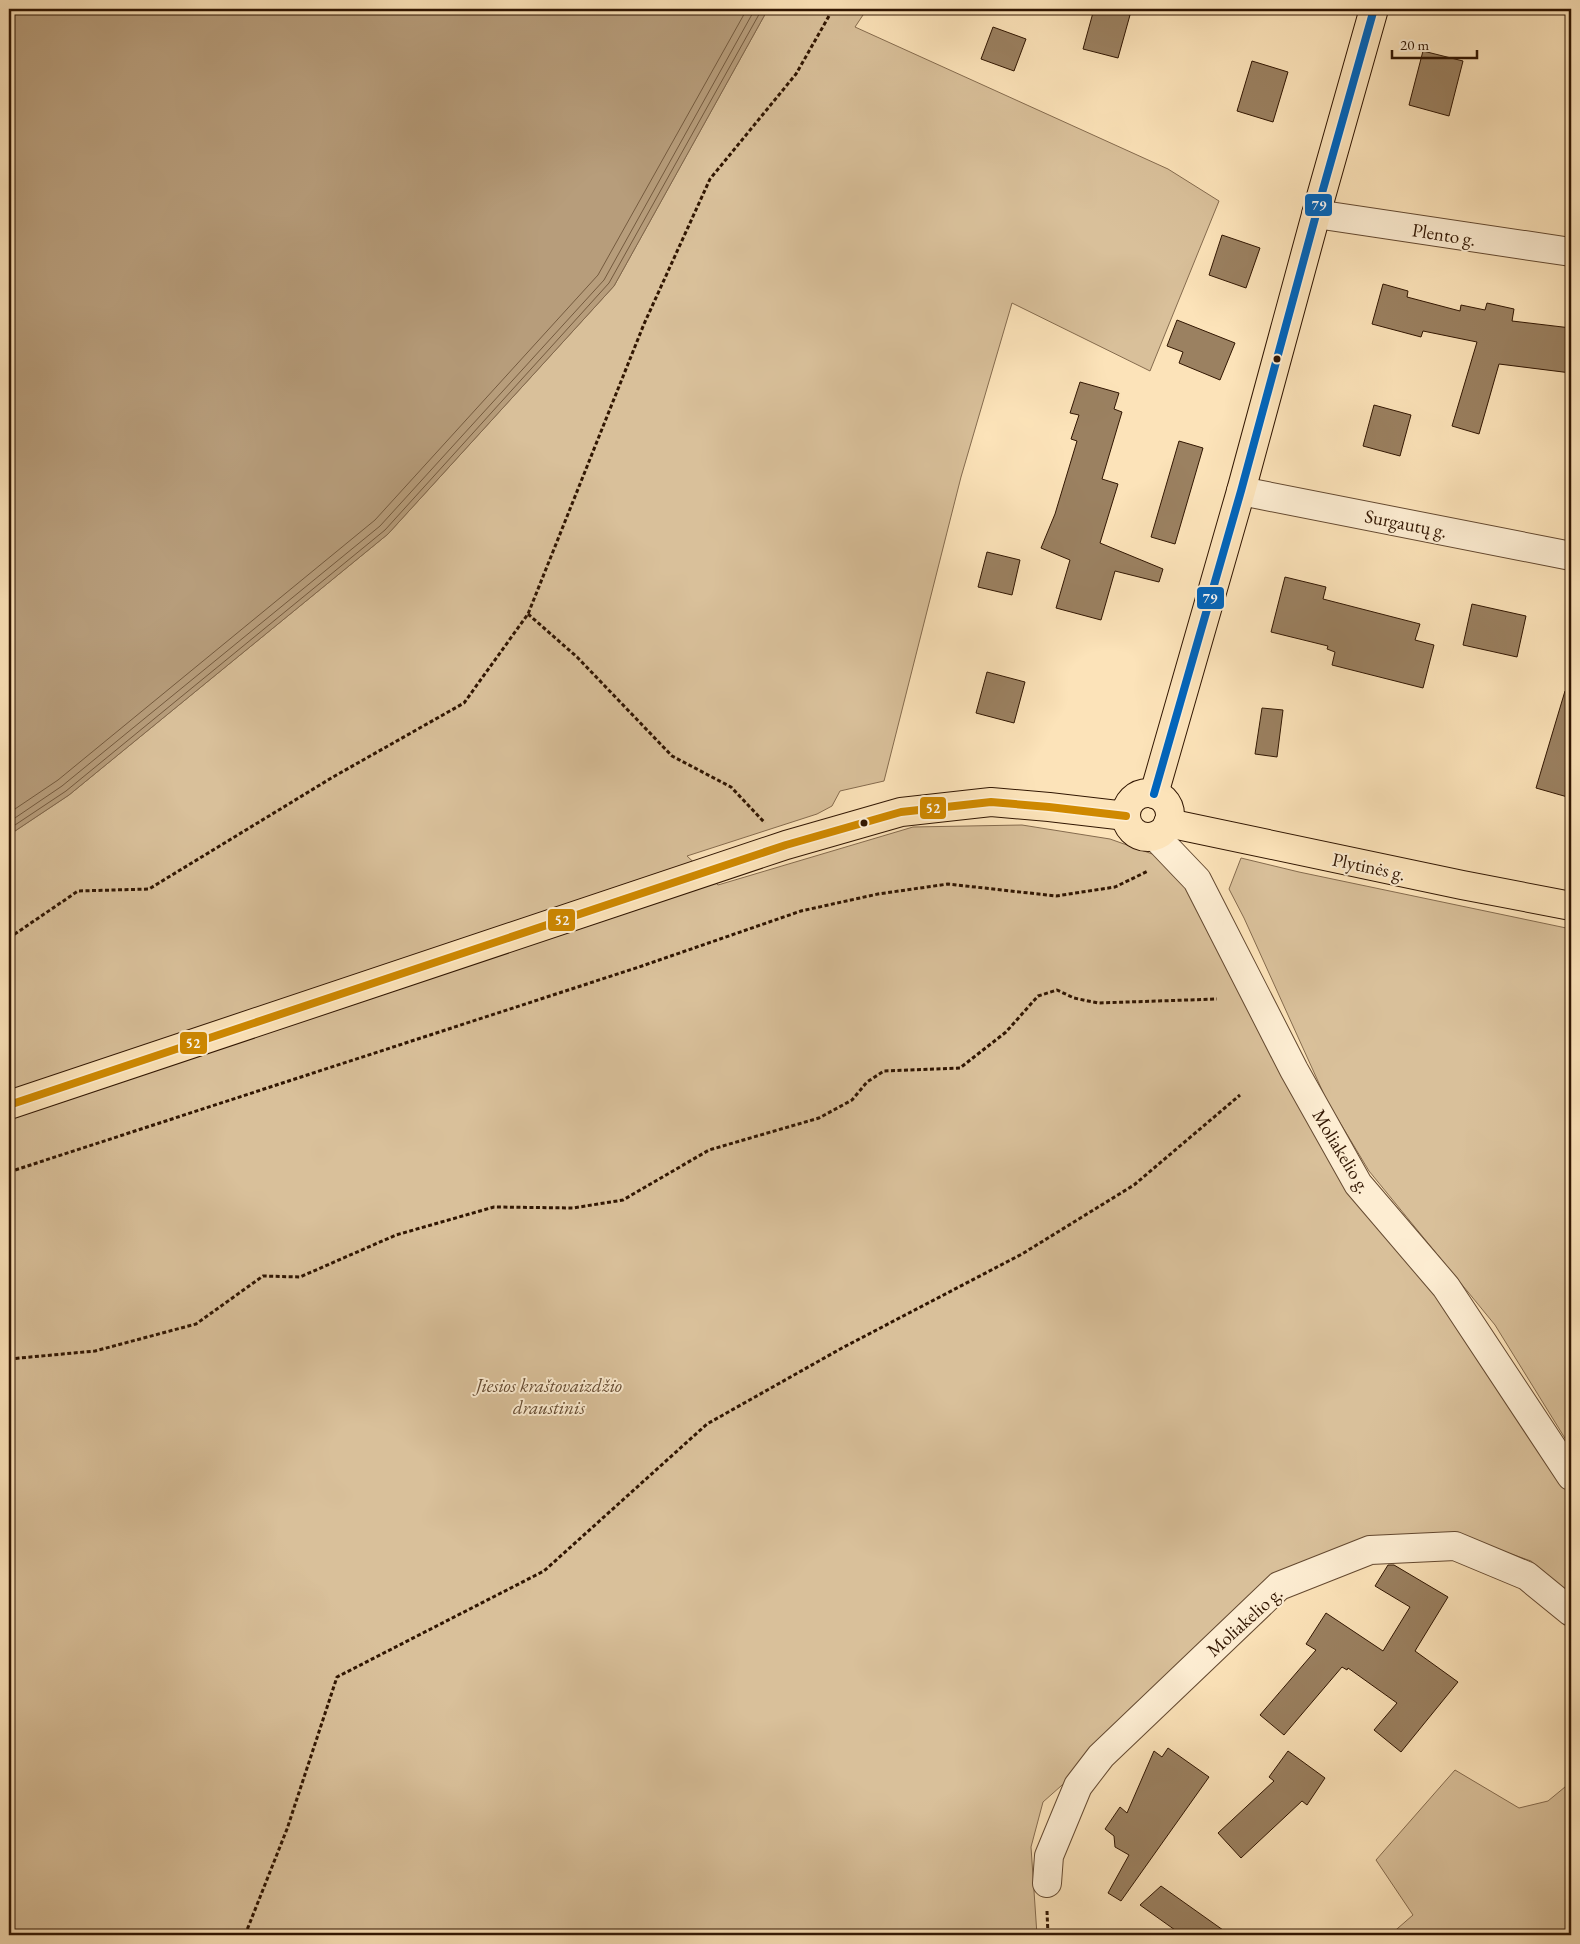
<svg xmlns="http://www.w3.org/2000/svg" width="1580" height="1944" viewBox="0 0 1580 1944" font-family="'EB Garamond',serif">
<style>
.green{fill:#d9c09a;stroke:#856b4e}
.water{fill:#b79d7b;stroke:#81674b}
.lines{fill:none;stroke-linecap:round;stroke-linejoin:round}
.shore{stroke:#745a3e;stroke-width:1}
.building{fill:#9b8161;stroke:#311602}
.minor-casing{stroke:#644930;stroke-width:30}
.major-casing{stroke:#311602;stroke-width:30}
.path{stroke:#311602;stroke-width:3;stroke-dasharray:4 2.5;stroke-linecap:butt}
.minor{stroke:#fdedd2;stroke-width:28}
.major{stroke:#fce3b9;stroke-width:28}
.bus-1-casing{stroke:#fdedd2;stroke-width:11}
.bus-2-casing{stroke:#fdedd2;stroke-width:11}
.bus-1{stroke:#0065bd;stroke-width:8}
.bus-2{stroke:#cf8900;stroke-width:8}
.bus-dot{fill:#311602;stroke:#fdedd2;stroke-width:2}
.labels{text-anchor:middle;stroke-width:4;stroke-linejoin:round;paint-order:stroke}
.street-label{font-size:19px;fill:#311602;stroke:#fdedd2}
.park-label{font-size:19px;font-style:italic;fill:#634930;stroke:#fdedd2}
.line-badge{stroke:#fdedd2;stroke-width:2}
.badge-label{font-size:14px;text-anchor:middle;font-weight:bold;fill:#fff}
</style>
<rect width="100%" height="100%" fill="#fce3b9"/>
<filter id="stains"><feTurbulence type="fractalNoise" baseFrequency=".004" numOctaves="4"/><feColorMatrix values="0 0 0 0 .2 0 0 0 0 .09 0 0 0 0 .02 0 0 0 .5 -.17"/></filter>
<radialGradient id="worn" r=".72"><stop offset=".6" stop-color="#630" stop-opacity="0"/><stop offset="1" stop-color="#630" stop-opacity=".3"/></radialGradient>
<g class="green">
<path d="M768,9H867L855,27L1168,169L1219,201L1150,371L1012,303L961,477L884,781L840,791L832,806L817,814L687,856L718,885L913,827L1022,825L1110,839L1158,856L1197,880L1294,1070L1571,1487V1594L1531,1561L1456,1535L1268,1577L1079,1770L1043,1802L1031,1847L1037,1935H9V835L69,795L388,534L614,286Z"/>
<path d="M1241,858L1299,872L1571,929V1448L1495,1325L1369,1171L1327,1101L1244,918L1229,889Z"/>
<path d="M1455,1770L1519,1808L1548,1801L1571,1782V1935H1390L1413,1915L1376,1860Z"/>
</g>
<path class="water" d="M9,9H768L614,286L388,534L69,795L9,835Z"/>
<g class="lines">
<g class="shore">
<path d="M9,813L58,780L375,520L598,275L747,9"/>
<path d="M9,822L62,786L380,526L604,280L755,9"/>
<path d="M9,829L66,791L385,530L609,283L762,9"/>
</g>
</g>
<g class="building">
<path d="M1094,9H1107L1130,15L1118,58L1083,49Z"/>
<path d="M993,27L1026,39L1014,71L981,59Z"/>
<path d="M1423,51L1463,61L1449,116L1409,105Z"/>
<path d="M1252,61L1288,72L1273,122L1237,111Z"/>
<path d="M1222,235L1260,248L1246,288L1209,275Z"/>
<path d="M1383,284L1408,291L1407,297L1460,311L1461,305L1485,310L1487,303L1514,309L1512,321L1571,328V373L1499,364L1479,434L1452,426L1477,342L1423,331L1421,337L1372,324Z"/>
<path d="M1177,320L1235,343L1220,380L1179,363L1183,352L1167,346Z"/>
<path d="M1080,382L1119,393L1114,409L1122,412L1102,479L1118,484L1100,543L1163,569L1159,582L1115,571L1101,620L1056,608L1070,560L1041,548L1055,514L1077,441L1071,439L1079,415L1070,413Z"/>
<path d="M1374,405L1411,415L1400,456L1363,446Z"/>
<path d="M1179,441L1203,448L1175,544L1151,537Z"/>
<path d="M987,552L1020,560L1012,595L978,587Z"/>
<path d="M1285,577L1326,587L1323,599L1420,624L1415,640L1434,645L1423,688L1332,665L1335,652L1327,649L1328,646L1271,632Z"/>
<path d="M1472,604L1526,616L1517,657L1463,645Z"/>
<path d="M987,672L1025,682L1014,723L976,713Z"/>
<path d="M1565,691H1571V798L1536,788Z"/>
<path d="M1262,708L1283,710L1277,757L1255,754Z"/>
<path d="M1388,1565H1394L1448,1597L1415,1651L1458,1682L1401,1752L1374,1730L1397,1703L1348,1668L1347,1670L1342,1667L1284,1735L1260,1715L1316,1650L1306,1644L1326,1613L1383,1651L1410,1607L1375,1586Z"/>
<path d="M1168,1748L1209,1777L1121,1901L1108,1893L1129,1855L1115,1847L1114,1836L1105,1829L1120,1807L1127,1813L1154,1751L1162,1757Z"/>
<path d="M1288,1751L1325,1778L1307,1805L1302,1801L1241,1858L1218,1833L1274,1781L1269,1777Z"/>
<path d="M1161,1886L1230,1935H1182L1140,1905Z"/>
</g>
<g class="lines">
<defs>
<g id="minor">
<path d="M1316,214L1571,252"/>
<path d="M1241,491L1571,556"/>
<path d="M1155,836L1197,880L1294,1070L1358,1184L1446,1287L1571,1476"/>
<path d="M1047,1883L1049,1856L1078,1786L1101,1756L1279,1586L1370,1550L1455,1546L1527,1576L1571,1612"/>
</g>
<g id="major">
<circle cx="1148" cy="815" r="22"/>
<path d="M1154,794L1241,491L1320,200L1374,9"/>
<path d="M1168,823L1462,885L1571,906"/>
<path d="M9,1105L786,845L901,812L991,802L1049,807L1126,816"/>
</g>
</defs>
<use href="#minor" class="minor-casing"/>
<use href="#major" class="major-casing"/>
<g class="path">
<path d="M528,614L577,657L672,756L731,787L765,823"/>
<path d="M9,938L78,891L149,889L333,777L464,703L528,614L644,324L710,179L796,74L833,9"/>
<path d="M9,1172L639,967L801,911L878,894L948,884L1056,896L1115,887L1148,871"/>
<path d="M9,1359L95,1351L196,1324L263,1276L300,1277L396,1235L494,1207L573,1208L623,1200L709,1150L819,1118L852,1100L867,1082L884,1071L960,1068L1006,1032L1038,996L1057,990L1074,998L1098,1003L1217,999"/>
<path d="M1047,1911L1048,1935"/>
<path d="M245,1935L287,1829L337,1677L544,1571L707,1424L842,1348L1022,1254L1134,1185L1240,1095"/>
</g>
<use href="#minor" class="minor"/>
<use href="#major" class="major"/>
<defs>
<path id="bus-1" d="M1154,794L1241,491L1320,200L1374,9"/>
<path id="bus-2" d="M9,1105L786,845L901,812L991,802L1049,807L1126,816"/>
</defs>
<use href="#bus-1" class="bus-1-casing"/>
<use href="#bus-2" class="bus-2-casing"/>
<use href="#bus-1" class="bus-1"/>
<use href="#bus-2" class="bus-2"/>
</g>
<g class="bus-dot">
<circle cx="1277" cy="359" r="4.5"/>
<circle cx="864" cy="823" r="4.5"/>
</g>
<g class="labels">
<g class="street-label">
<text transform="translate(1444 234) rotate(9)" y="7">Plento g.</text>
<text transform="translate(1406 523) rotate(11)" y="7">Surgautų g.</text>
<text transform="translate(1369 866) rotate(12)" y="7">Plytinės g.</text>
<text transform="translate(1342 1151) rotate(59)" y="7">Moliakelio g.</text>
<text transform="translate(1244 1621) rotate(-42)" y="7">Moliakelio g.</text>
</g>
<g class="park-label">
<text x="549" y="1392">Jiesios kraštovaizdžio<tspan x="549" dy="22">draustinis</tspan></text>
</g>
</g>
<g class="line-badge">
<rect x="1304" y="193" width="29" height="24" rx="5" fill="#0065bd"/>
<rect x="1196" y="586" width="29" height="24" rx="5" fill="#0065bd"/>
<rect x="919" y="796" width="28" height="24" rx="5" fill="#cf8900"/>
<rect x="547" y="908" width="29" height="24" rx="5" fill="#cf8900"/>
<rect x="179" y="1031" width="29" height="24" rx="5" fill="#cf8900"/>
</g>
<g class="badge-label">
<text x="1319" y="210">79</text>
<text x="1210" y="603">79</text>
<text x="933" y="813">52</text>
<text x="562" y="925">52</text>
<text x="193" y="1048">52</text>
</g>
<rect width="1580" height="1944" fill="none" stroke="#fce3b9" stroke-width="30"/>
<rect x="10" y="10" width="1560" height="1924" fill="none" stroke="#311602" stroke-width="2.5"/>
<rect x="15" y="15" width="1550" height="1914" fill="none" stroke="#311602"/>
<path d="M1392 50v8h85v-8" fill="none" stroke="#311602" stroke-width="2.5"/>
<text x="1400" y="50" font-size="15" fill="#311602" stroke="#fdedd2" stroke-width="4" paint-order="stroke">20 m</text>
<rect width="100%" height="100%" filter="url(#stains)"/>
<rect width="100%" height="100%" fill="url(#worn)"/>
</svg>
